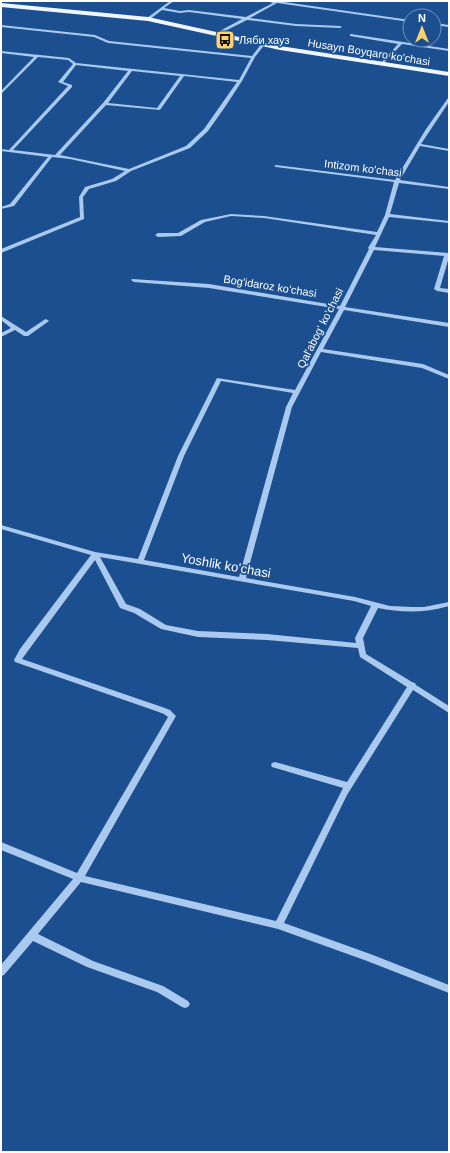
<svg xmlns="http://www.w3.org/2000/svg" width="450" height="1153" viewBox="0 0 450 1153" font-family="Helvetica,sans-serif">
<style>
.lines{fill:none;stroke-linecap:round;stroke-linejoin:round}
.minor{fill:#a9c9ee;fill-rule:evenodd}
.major{fill:#f0f6ff;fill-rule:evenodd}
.labels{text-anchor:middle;stroke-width:3.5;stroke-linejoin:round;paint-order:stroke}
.far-poi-label{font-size:11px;fill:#fff;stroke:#1b4f8f;text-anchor:start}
.far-street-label{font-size:11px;fill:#fff;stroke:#1b4f8f}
.street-label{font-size:13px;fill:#fff;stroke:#1b4f8f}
</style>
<rect width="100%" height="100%" fill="#1b4f8f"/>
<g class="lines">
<g class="minor">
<path d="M170,1H174L164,8L180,11L189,10L246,17L273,3L266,1H277L410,20V22L277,3L250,18L296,24L340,26L342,27L340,28L296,26L247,20L217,35H216V33L242,19L189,12L180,13L162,10L149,20H147V18Z"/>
<path d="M434,23L449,25V27L434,25Z"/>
<path d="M1,25L95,35L109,41L252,56L262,43L265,44L255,57L242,81L225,107L208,131L190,148L131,171L116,181L89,189L83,197L84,219L1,253V249L80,217L79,197L85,187L112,179L125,171L70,159L52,157L14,206L1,209V207L10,204L48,157L1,151V149L9,150L68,86L58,82L73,64L68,60L38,57L1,94V91L34,57L1,53V51L69,58L76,63L239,80L251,58L108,43L94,37L1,27ZM76,65L128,71L103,103L55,155L13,150L72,87V85L63,82ZM132,71L180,76L157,108L108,103ZM184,76L237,82L204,129L186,146L129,169L60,155L106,105L160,110Z"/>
<path d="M351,34L449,49V51L402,44L382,65L380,64L381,63L398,44L350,36V34Z"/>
<path d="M448,98H449V102L421,144L449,149V151L420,146L400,180L449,187V189L399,183L390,214L449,221V223L389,217L375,247L449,253V257L440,288L449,289V293L437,291L434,289L444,256L374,250L345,307L449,323V327L344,310L323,349L423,364L449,375V379L422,368L321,352L292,407L246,578L355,597L390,606L413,607H424L449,602V606C425,613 402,613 378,608L363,638L366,654L412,682L415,683L416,685L449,706V713L413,690L347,795L284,923L373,955L449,985V993L367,961L278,929L81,882L38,934L93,961L163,986L188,1001L190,1004L188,1007L185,1008L182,1007L157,992L87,967L33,941L4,975L1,976V965L73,879L1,850V842L77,873L168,717L164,714L156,711L15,662L14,660L20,649L91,555L1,529V525L95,552L138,559L178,456L217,378L295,390L339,309L209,288L134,282L131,280L132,279L209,284L340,306L369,249L368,248L376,235L264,218L231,216L205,222L181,236L158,237L155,235L158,233H178L201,220L231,214L264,216L377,232L385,215L394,182L276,167L274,166L276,165L395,180L426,129ZM221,381L293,393L286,407L239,577L144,560L184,456ZM100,557L354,601L371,606L355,638L356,643L267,634L198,631L166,625L140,609L126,604ZM95,560L120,608L134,613L161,629L198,637L267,640L358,648L360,657L407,687L347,782L275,762L272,763L271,765L272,767L343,788L276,921L85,876L176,716L170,710L162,707L22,659Z"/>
<path d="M1,316L26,332L44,320L46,319L49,321L28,336H24L15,330L1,337V333L11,328L1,320Z"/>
</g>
<path class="major" d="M1,3L148,17L280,46L449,72V76L280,50L148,21L1,7Z"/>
</g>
<defs>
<symbol id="bus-square" viewBox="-11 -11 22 22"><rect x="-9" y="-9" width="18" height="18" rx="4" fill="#ffd166" stroke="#1b4f8f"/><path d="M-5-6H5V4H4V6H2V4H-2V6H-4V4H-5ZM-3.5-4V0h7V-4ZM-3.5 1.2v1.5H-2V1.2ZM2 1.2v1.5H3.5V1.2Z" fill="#111"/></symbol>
</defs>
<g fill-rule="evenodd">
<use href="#bus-square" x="214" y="29" width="22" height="22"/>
</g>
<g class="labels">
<g class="far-poi-label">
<text x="239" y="44">Ляби хауз</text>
</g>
<g class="far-street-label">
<text transform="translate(369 52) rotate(9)" y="4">Husayn Boyqaro ko'chasi</text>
<text transform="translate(363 168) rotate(7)" y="4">Intizom ko'chasi</text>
<text transform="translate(270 286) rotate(9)" y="4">Bog'idaroz ko'chasi</text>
<text transform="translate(320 328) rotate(-63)" y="4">Qal'abog' ko'chasi</text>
</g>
<g class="street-label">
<text transform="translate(226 565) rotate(10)" y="5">Yoshlik ko'chasi</text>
</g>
</g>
<rect width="450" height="1153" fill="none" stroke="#ffffff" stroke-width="4"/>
<g transform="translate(422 28)"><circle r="19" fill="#1b4f8f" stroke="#7695bc"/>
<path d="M0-3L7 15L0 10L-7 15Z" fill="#ffd166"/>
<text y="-6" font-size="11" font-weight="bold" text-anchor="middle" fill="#ffffff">N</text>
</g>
</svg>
